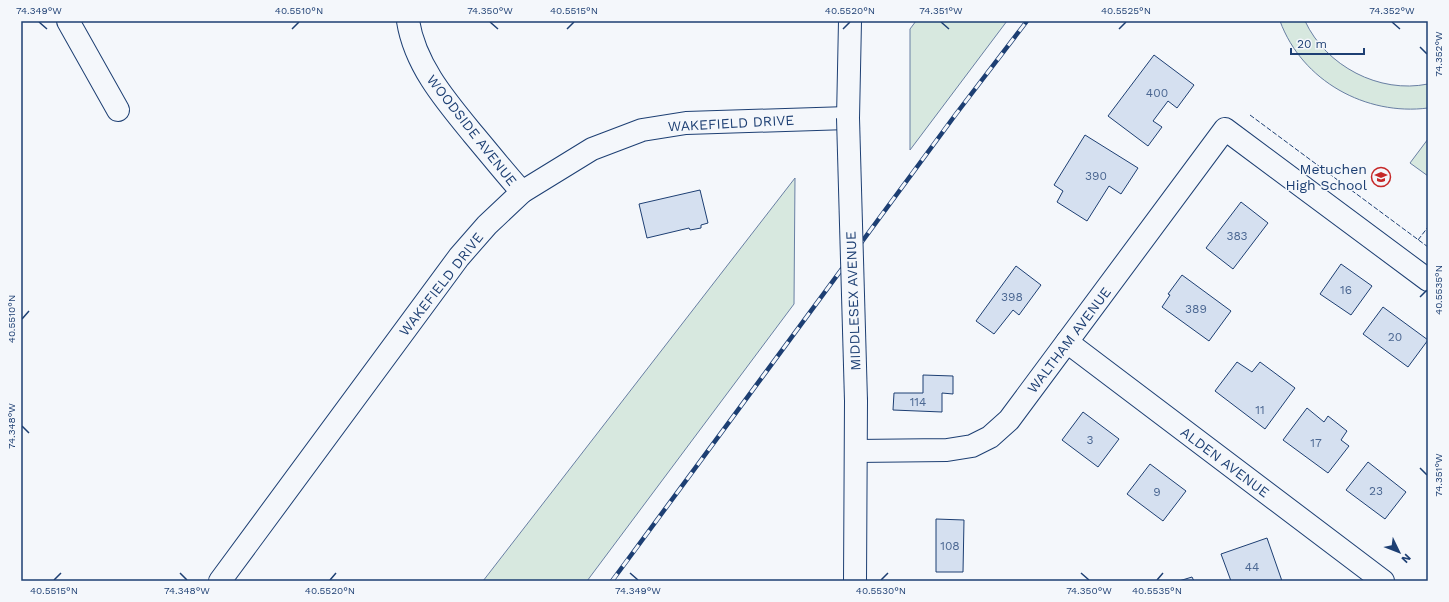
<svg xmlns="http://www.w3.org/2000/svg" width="1449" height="602" viewBox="0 0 1449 602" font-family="'Work Sans',sans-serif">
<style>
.green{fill:#d7e8df;stroke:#687fa3}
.building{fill:#d5e0f0;stroke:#1d3f73}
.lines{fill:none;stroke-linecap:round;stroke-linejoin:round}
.street-casing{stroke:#1d3f73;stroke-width:24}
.secondary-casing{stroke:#1d3f73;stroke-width:24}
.street{stroke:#f4f7fb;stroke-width:22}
.secondary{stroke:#f4f7fb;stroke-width:22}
.rail-casing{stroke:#1d3f73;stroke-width:4.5}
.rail{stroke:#f4f7fb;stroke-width:3;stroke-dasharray:9;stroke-linecap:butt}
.secondary-bridge-casing{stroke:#1d3f73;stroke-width:24;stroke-linecap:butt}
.secondary-bridge{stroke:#f4f7fb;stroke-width:22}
.fence{stroke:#1d3f73;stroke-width:1;stroke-dasharray:5 2;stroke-linecap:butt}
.ticks{fill:none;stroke:#1d3f73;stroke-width:1.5}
.labels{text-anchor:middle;stroke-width:3;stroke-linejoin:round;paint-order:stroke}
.number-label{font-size:12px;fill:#4b6792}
.street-label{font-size:14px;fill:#1d3f73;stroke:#f4f7fb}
.poi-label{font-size:14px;fill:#1d3f73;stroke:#f4f7fb;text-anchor:end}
.neatline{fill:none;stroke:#1d3f73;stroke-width:1.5}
.ticks-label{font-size:10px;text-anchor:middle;fill:#1d3f73}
</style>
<rect width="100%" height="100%" fill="#f4f7fb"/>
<g class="green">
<path d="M916,21H1007L910,150V29Z"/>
<path d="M1280,21H1305C1326,66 1379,94 1428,84V108C1366,116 1302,81 1280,21Z"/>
<path d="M1428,139V176L1410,163Z"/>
<path d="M795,178L794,304L587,581H483Z"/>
</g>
<g class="building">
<path d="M1154,55L1194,85L1177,108L1168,101L1153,121L1162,127L1148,146L1108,116Z"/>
<path d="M1085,135L1138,168L1121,194L1109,186L1087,221L1057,202L1063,191L1054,185Z"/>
<path d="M700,190L708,223L701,225V228L690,230L689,228L647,238L639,204Z"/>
<path d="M1241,202L1268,223L1233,269L1206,248Z"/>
<path d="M1341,264L1372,286L1351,315L1320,294Z"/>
<path d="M1016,266L1041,285L1019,315L1013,310L994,334L976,321Z"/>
<path d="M1182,275L1231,311L1209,341L1162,307L1170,295L1168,294Z"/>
<path d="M1383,307L1428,340L1408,367L1363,334Z"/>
<path d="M1237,362L1252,372L1260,362L1295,388L1265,429L1215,391Z"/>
<path d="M923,375L953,376V394L942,393V412L893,410L894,393H923Z"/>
<path d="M1307,408L1324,422L1328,416L1347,431L1341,440L1349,446L1328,473L1283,440Z"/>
<path d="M1083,412L1119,439L1098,467L1062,440Z"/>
<path d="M1368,462L1406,492L1385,519L1346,490Z"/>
<path d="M1150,464L1186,491L1163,521L1127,494Z"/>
<path d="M936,519L964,520L963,572H936Z"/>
<path d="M1267,538L1282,581H1231L1221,554Z"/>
<path d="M1192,577L1194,581H1179Z"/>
</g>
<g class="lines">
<defs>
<g id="street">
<path d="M68,21L118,110"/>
<path d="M408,21C415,65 445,100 473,134C489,153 505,173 522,192"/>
<path d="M1067,342L1383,581"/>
<path d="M856,451L947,450L972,446L990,437L1009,420L1225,129L1428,280"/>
<path d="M220,581L459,257L487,225L522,192L592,149L642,130L686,123L848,118"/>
</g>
<g id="secondary">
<path d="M848,118L850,21"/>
<path d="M855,581L856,401"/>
</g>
</defs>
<use href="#street" class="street-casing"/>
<use href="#secondary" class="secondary-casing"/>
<use href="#street" class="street"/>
<use href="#secondary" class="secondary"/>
<defs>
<path id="rail" d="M612,581L956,114L1027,21"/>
</defs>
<use href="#rail" class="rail-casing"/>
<use href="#rail" class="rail"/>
<defs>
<path id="secondary-bridge" d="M848,118L856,401"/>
</defs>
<use href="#secondary-bridge" class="secondary-bridge-casing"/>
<use href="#secondary-bridge" class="secondary-bridge"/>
<g class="fence">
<path d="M1250,115L1428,247"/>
<path d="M1418,240L1428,227"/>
</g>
</g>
<path class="ticks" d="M39,22L47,29M490,22L498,29M941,22L949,29M1392,22L1400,29M292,29L299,22M567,29L574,22M843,29L850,22M1119,29L1126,22M1420,47L1427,54M1420,297L1427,290M22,319L29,311M22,426L29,433M1420,468L1427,475M180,573L187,580M630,573L638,580M1081,573L1089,580M54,580L61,573M330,580L336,573M881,580L888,573M1157,580L1163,573"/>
<defs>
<symbol id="school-ring" viewBox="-11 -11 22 22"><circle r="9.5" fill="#f4f7fb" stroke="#c62828" stroke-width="1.5"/><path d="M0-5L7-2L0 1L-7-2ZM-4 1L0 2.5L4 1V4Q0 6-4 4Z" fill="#c62828"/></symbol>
</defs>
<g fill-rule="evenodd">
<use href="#school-ring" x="1370" y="166" width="22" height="22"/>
</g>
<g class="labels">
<g class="number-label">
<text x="1157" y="97">400</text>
<text x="1096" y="180">390</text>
<text x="1237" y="240">383</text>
<text x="1346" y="294">16</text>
<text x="1012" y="301">398</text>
<text x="1196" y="313">389</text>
<text x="1395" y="341">20</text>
<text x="918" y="406">114</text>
<text x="1260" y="414">11</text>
<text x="1090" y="444">3</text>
<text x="1316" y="447">17</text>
<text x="1376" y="495">23</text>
<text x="1157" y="496">9</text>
<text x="950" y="550">108</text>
<text x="1252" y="571">44</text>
</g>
<g class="street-label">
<text transform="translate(731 123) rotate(-3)" y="5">WAKEFIELD DRIVE</text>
<text transform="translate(472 130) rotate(52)" y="5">WOODSIDE AVENUE</text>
<text transform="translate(441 284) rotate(-52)" y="5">WAKEFIELD DRIVE</text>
<text transform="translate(853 301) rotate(-92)" y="5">MIDDLESEX AVENUE</text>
<text transform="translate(1069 340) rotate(-53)" y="5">WALTHAM AVENUE</text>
<text transform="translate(1225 462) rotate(37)" y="5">ALDEN AVENUE</text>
</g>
<g class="poi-label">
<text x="1367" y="174">Metuchen<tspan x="1367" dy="16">High School</tspan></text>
</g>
</g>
<rect width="1449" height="602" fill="none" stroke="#f4f7fb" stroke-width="44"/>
<g transform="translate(1399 552) rotate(133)" stroke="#f4f7fb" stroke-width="3" paint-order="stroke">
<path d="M0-3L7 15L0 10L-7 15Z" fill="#1d3f73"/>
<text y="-6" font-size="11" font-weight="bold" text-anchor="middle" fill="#1d3f73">N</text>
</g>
<path d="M1291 48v6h73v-6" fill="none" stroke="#1d3f73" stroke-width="2"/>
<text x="1297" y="48" font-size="12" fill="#1d3f73" stroke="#f4f7fb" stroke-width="3" paint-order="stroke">20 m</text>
<rect x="22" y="22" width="1405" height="558" class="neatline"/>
<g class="ticks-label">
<text x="39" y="14">74.349°W</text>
<text x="299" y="14">40.5510°N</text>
<text x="490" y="14">74.350°W</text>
<text x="574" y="14">40.5515°N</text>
<text x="850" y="14">40.5520°N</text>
<text x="941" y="14">74.351°W</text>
<text x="1126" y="14">40.5525°N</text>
<text x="1392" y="14">74.352°W</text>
<text transform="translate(1438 54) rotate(-90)" y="4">74.352°W</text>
<text transform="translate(1438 290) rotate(-90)" y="4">40.5535°N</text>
<text transform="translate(11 319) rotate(-90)" y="4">40.5510°N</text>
<text transform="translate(11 426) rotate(-90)" y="4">74.348°W</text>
<text transform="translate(1438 475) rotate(-90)" y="4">74.351°W</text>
<text x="54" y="594">40.5515°N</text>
<text x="187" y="594">74.348°W</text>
<text x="330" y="594">40.5520°N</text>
<text x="638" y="594">74.349°W</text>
<text x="881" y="594">40.5530°N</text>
<text x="1089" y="594">74.350°W</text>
<text x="1157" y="594">40.5535°N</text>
</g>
</svg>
